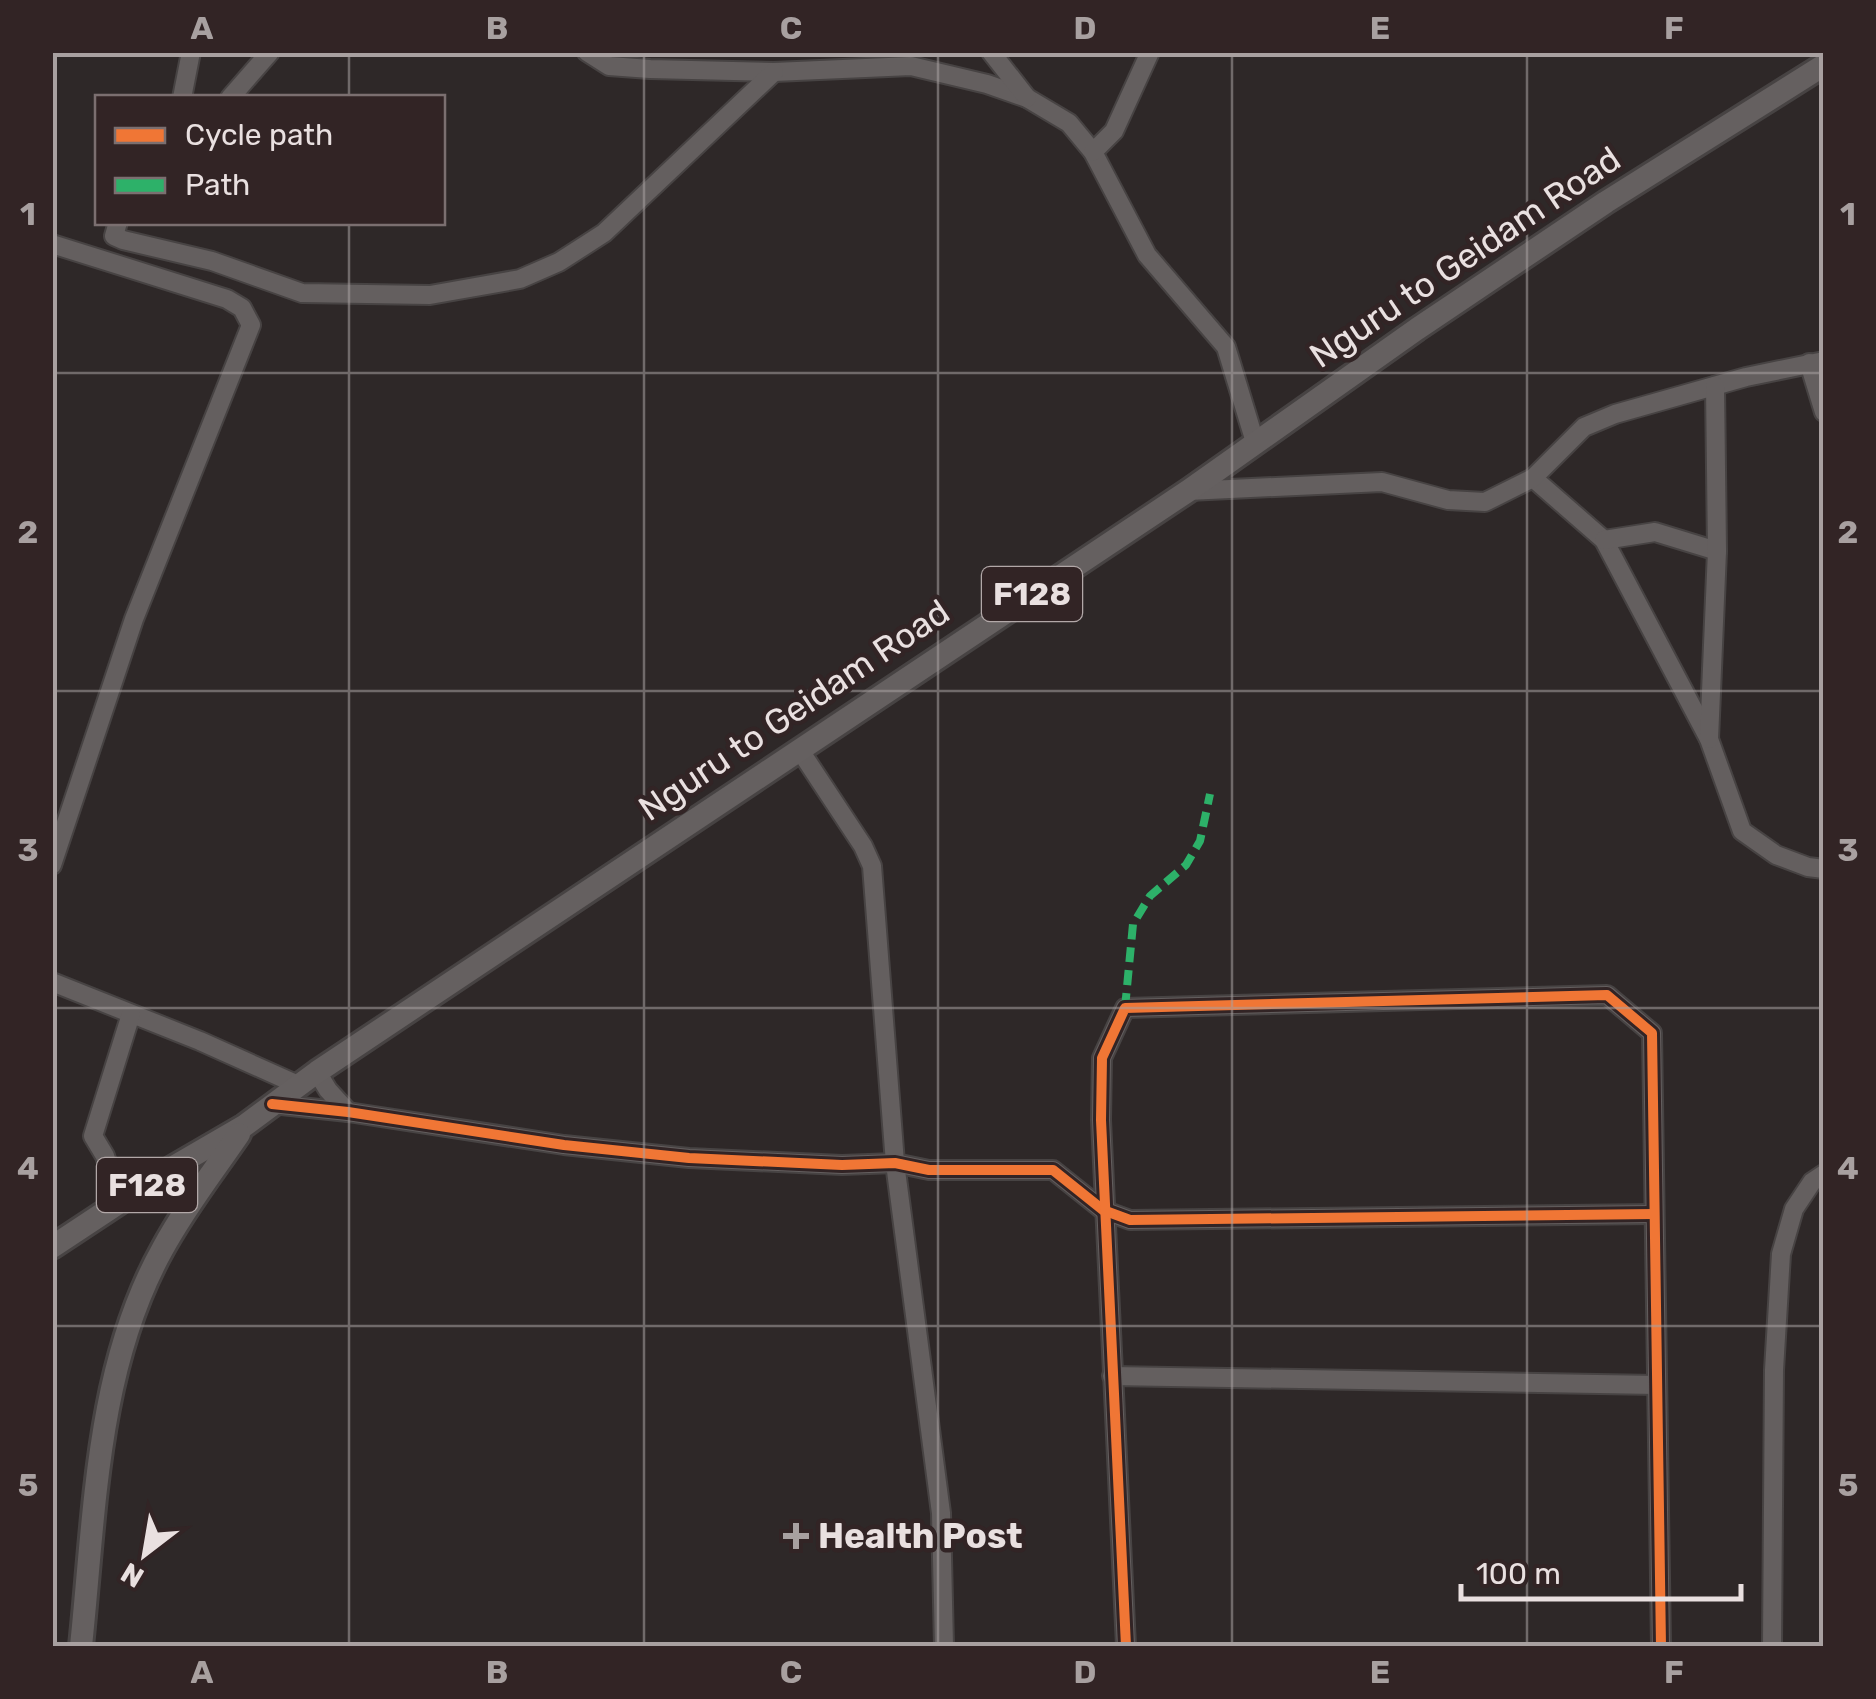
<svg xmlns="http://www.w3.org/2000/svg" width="1876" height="1699" viewBox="0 0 1876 1699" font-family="Rubik,sans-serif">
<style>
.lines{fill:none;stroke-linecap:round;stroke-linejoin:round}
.minor-casing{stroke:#474343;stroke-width:22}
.major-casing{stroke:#474343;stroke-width:28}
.minor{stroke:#645f5f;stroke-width:18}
.major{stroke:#656060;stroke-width:22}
.quiet{stroke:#2db169;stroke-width:8;stroke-dasharray:15 8;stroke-linecap:butt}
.cycleway-casing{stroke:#322425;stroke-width:16}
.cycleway{stroke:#f07635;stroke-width:10}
.grid{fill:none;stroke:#a8a0a0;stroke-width:2.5;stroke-opacity:0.55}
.poi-dot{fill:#a8a0a0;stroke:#322425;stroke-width:4}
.labels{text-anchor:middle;stroke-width:9;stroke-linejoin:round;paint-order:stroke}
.shield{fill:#322425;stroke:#b2a8a8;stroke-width:2.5}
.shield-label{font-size:32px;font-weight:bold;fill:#e9e0e0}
.street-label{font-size:35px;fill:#e9e0e0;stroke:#322425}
.poi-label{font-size:35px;font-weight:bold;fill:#e9e0e0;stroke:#322425;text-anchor:start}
.neatline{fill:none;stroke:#a8a0a0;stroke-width:4}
.grid-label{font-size:32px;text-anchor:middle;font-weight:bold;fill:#a8a0a0}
</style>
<rect width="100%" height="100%" fill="#2e2828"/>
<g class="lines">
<defs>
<g id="minor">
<path d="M587,52L609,66L650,69L774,72L911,66L987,84L1027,98L1069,123L1093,152L1147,255L1226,347L1255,442"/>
<path d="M991,52L1027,98"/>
<path d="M182,98L191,52"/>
<path d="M230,98L270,52"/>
<path d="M1093,152L1114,131L1150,52"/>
<path d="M118,222L114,236L123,240L212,261L302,293L430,295L520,279L559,262L604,233L774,72"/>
<path d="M52,244L227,299L242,308L251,325L134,619L52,865"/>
<path d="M1809,363L1824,412"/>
<path d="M1533,478L1604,540L1709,739L1742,831L1776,855L1808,867L1824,869"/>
<path d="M1188,491L1382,482L1448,500L1485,502L1533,478L1584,427L1615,414L1746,377L1824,361"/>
<path d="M1604,540L1655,532L1717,551"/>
<path d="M1709,739L1717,551L1715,386"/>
<path d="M799,749L863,846L872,866L895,1163L941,1513L944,1646"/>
<path d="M52,982L200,1041L298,1085"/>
<path d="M317,1072L328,1090L348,1112"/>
<path d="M272,1104L348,1112L564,1145L689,1158L842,1165L895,1163L929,1170H1053L1103,1210L1130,1220L1654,1214"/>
<path d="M120,1203L105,1156L93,1136L131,1014"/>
<path d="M1112,1376L1657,1385"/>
<path d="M1126,1646L1101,1120L1102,1058L1125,1008L1607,995L1652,1033L1661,1646"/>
<path d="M1772,1646L1774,1370L1781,1254L1794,1209L1812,1182L1824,1174"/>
</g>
<g id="major">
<path d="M52,1247L170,1169L244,1126L317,1072L1188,491L1417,329L1606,202L1824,65"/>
<path d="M81,1646C95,1514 96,1369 162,1250C184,1209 213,1172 239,1134"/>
</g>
</defs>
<use href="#minor" class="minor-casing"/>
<use href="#major" class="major-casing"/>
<use href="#minor" class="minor"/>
<use href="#major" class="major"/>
<path class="quiet" d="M1125,1008L1133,924L1150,896L1186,865L1200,841L1210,794"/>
<defs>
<g id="cycleway">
<path d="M272,1104L348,1112L564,1145L689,1158L842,1165L895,1163L929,1170H1053L1103,1210L1130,1220L1654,1214"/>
<path d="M1126,1646L1101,1120L1102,1058L1125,1008L1607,995L1652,1033L1661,1646"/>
</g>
</defs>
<use href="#cycleway" class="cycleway-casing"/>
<use href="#cycleway" class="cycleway"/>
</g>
<path class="grid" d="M349,52V98M644,52V1646M938,52V1646M1232,52V1646M1527,52V1646M349,222V1646M52,373H1824M52,691H1824M52,1008H1824M52,1326H1824"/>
<path class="poi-dot" d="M791 1521h10v10h10v10h-10v10h-10v-10h-10v-10h10z"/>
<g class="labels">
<g class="shield">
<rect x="982" y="567" width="100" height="54" rx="8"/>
<rect x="97" y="1158" width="100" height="54" rx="8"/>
</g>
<g class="shield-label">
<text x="1032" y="605">F128</text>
<text x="147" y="1196">F128</text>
</g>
<g class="street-label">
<text transform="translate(1465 257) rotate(-34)" y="12">Nguru to Geidam Road</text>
<text transform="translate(794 710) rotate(-34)" y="12">Nguru to Geidam Road</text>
</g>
<g class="poi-label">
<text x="818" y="1548">Health Post</text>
</g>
</g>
<rect width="1876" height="1699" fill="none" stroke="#322425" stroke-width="110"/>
<rect x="95" y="95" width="350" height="130" fill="#322425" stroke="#7b6f70" stroke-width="2.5"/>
<rect x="115" y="128" width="50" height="15" fill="#f07635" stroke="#7b6f70" stroke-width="2.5"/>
<text x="185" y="145" font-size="30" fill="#e9e0e0">Cycle path</text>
<rect x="115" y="178" width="50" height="15" fill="#2db169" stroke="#7b6f70" stroke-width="2.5"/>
<text x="185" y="195" font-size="30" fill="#e9e0e0">Path</text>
<g transform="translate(145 1554) rotate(211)" stroke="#322425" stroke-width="8" paint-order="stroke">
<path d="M0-8L18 38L0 25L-18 38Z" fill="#e9e0e0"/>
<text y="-15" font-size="28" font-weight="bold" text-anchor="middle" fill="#e9e0e0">N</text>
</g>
<path d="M1461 1584v15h280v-15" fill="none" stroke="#e9e0e0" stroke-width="5"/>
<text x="1476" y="1584" font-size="30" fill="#e9e0e0" stroke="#322425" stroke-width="8" paint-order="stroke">100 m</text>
<rect x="55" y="55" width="1766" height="1589" class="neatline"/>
<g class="grid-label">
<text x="202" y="39">A</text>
<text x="497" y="39">B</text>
<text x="791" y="39">C</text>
<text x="1085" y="39">D</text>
<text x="1380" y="39">E</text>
<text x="1674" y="39">F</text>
<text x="28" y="225">1</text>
<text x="1848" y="225">1</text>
<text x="28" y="543">2</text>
<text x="1848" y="543">2</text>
<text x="28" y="861">3</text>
<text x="1848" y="861">3</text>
<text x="28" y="1179">4</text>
<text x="1848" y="1179">4</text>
<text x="28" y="1496">5</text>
<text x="1848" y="1496">5</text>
<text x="202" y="1683">A</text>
<text x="497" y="1683">B</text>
<text x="791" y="1683">C</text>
<text x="1085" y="1683">D</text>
<text x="1380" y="1683">E</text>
<text x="1674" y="1683">F</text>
</g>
</svg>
